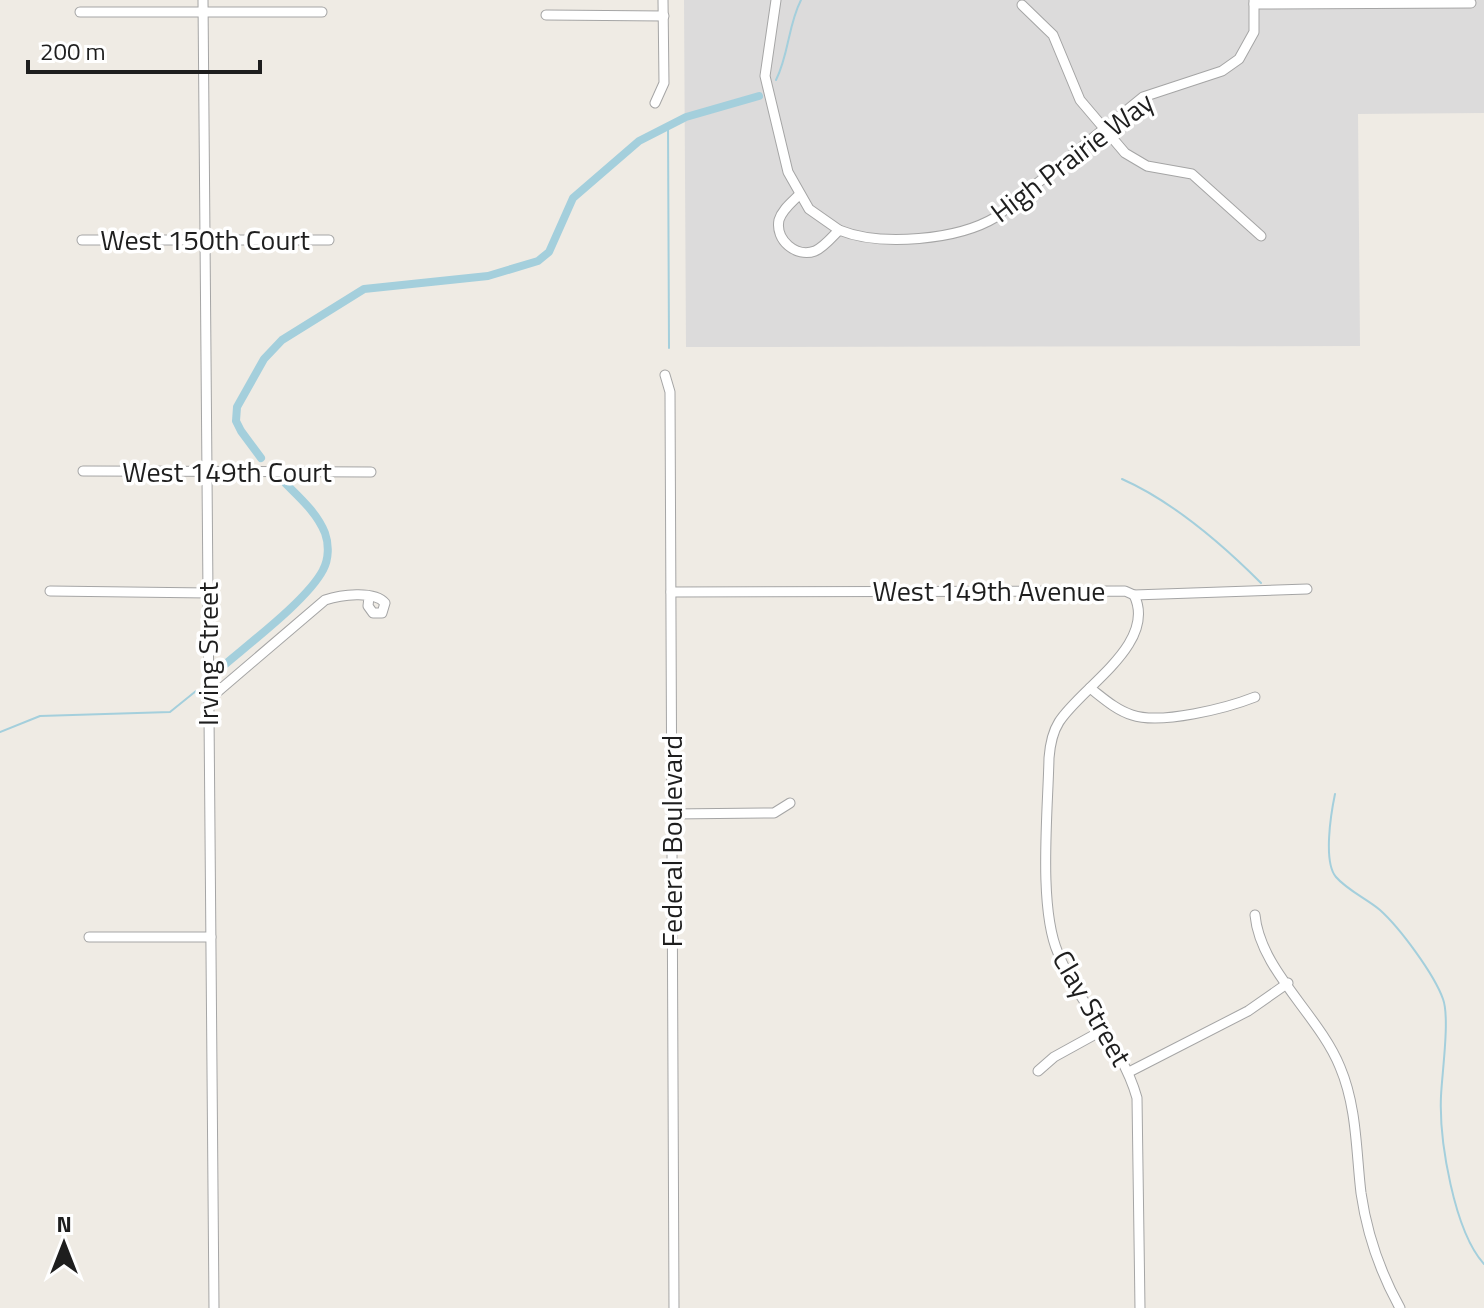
<svg xmlns="http://www.w3.org/2000/svg" width="1484" height="1308" viewBox="0 0 1484 1308" font-family="'Titillium Web',sans-serif">
<style>
.residential{fill:#dcdbdb}
.lines{fill:none;stroke-linecap:round;stroke-linejoin:round}
.stream{stroke:#a4cfdc;stroke-width:2}
.canal{stroke:#a4cfdc;stroke-width:8}
.street-casing{stroke:#a5a5a5;stroke-width:11}
.street{stroke:#fff;stroke-width:9}
.labels{text-anchor:middle;stroke-width:7;stroke-linejoin:round;paint-order:stroke}
.street-label{font-size:28px;fill:#1e1e1e;stroke:#fff}
</style>
<rect width="100%" height="100%" fill="#efebe4"/>
<path class="residential" d="M684,0H1484V113L1358,114L1360,346L686,347Z"/>
<g class="lines">
<g class="stream">
<path d="M776,80C789,54 788,25 801,0"/>
<path d="M668,125L669,348"/>
<path d="M1122,479C1174,502 1221,543 1261,583"/>
<path d="M0,732L40,716L170,712L196,691"/>
<path d="M1335,794C1331,813 1323,862 1336,877C1347,890 1367,899 1380,910C1400,928 1434,974 1443,999C1450,1018 1442,1073 1441,1096C1439,1140 1454,1231 1484,1264"/>
</g>
<g class="canal">
<path d="M261,458L241,431L236,421L237,407L264,359L282,340L364,289L488,276L538,261L549,252L573,198L639,141L686,117L759,96"/>
<path d="M215,673C243,648 307,601 323,570C329,559 329,544 325,533C317,513 301,499 286,484"/>
</g>
<defs>
<g id="street">
<path d="M203,0L214,1308"/>
<path d="M776,0L765,76L788,172L809,209L839,230"/>
<path d="M1254,4L1471,3"/>
<path d="M1022,5L1053,35L1080,100L1125,153L1147,166L1192,174L1261,236"/>
<path d="M80,12H322"/>
<path d="M546,15L664,16"/>
<path d="M655,103L664,83L663,0"/>
<path d="M798,196C791,203 782,210 779,220C775,240 796,258 815,251C824,247 832,237 839,230C881,247 958,240 996,217L1143,97L1222,71L1239,59L1254,32V0"/>
<path d="M82,240H329"/>
<path d="M665,375L670,392L674,1308"/>
<path d="M83,471L371,472"/>
<path d="M50,591L208,593"/>
<path d="M671,592L1125,591L1134,595L1307,589"/>
<path d="M1134,595C1158,644 1080,688 1059,722C1052,733 1050,745 1049,758C1048,810 1038,907 1058,953C1079,1005 1122,1044 1137,1098L1140,1308"/>
<path d="M1090,688C1103,698 1116,710 1132,715C1161,725 1227,708 1255,697"/>
<path d="M209,699L325,600C340,595 374,590 385,603L382,613H373L368,606L369,597"/>
<path d="M672,814L774,813L790,803"/>
<path d="M1255,915C1260,970 1319,1015 1340,1067C1357,1107 1356,1151 1361,1193C1367,1234 1380,1272 1400,1308"/>
<path d="M89,937H211"/>
<path d="M1038,1071L1054,1057L1103,1030"/>
<path d="M1129,1072L1248,1011L1288,983"/>
</g>
</defs>
<use href="#street" class="street-casing"/>
<use href="#street" class="street"/>
</g>
<g class="labels">
<g class="street-label">
<text transform="translate(1072 157) rotate(-37)" y="10">High Prairie Way</text>
<text x="205" y="250">West 150th Court</text>
<text x="227" y="482">West 149th Court</text>
<text x="989" y="601">West 149th Avenue</text>
<text transform="translate(208 654) rotate(-90)" y="10">Irving Street</text>
<text transform="translate(672 841) rotate(-90)" y="10">Federal Boulevard</text>
<text transform="translate(1092 1008) rotate(60)" y="10">Clay Street</text>
</g>
</g>
<g transform="translate(64 1244)" stroke="#ffffff" stroke-width="6" paint-order="stroke">
<path d="M0-6L14 30L0 20L-14 30Z" fill="#1e1e1e"/>
<text y="-12" font-size="22" font-weight="bold" text-anchor="middle" fill="#1e1e1e">N</text>
</g>
<path d="M28 60v12h232v-12" fill="none" stroke="#1e1e1e" stroke-width="4"/>
<text x="40" y="60" font-size="24" fill="#1e1e1e" stroke="#ffffff" stroke-width="6" paint-order="stroke">200 m</text>
</svg>
